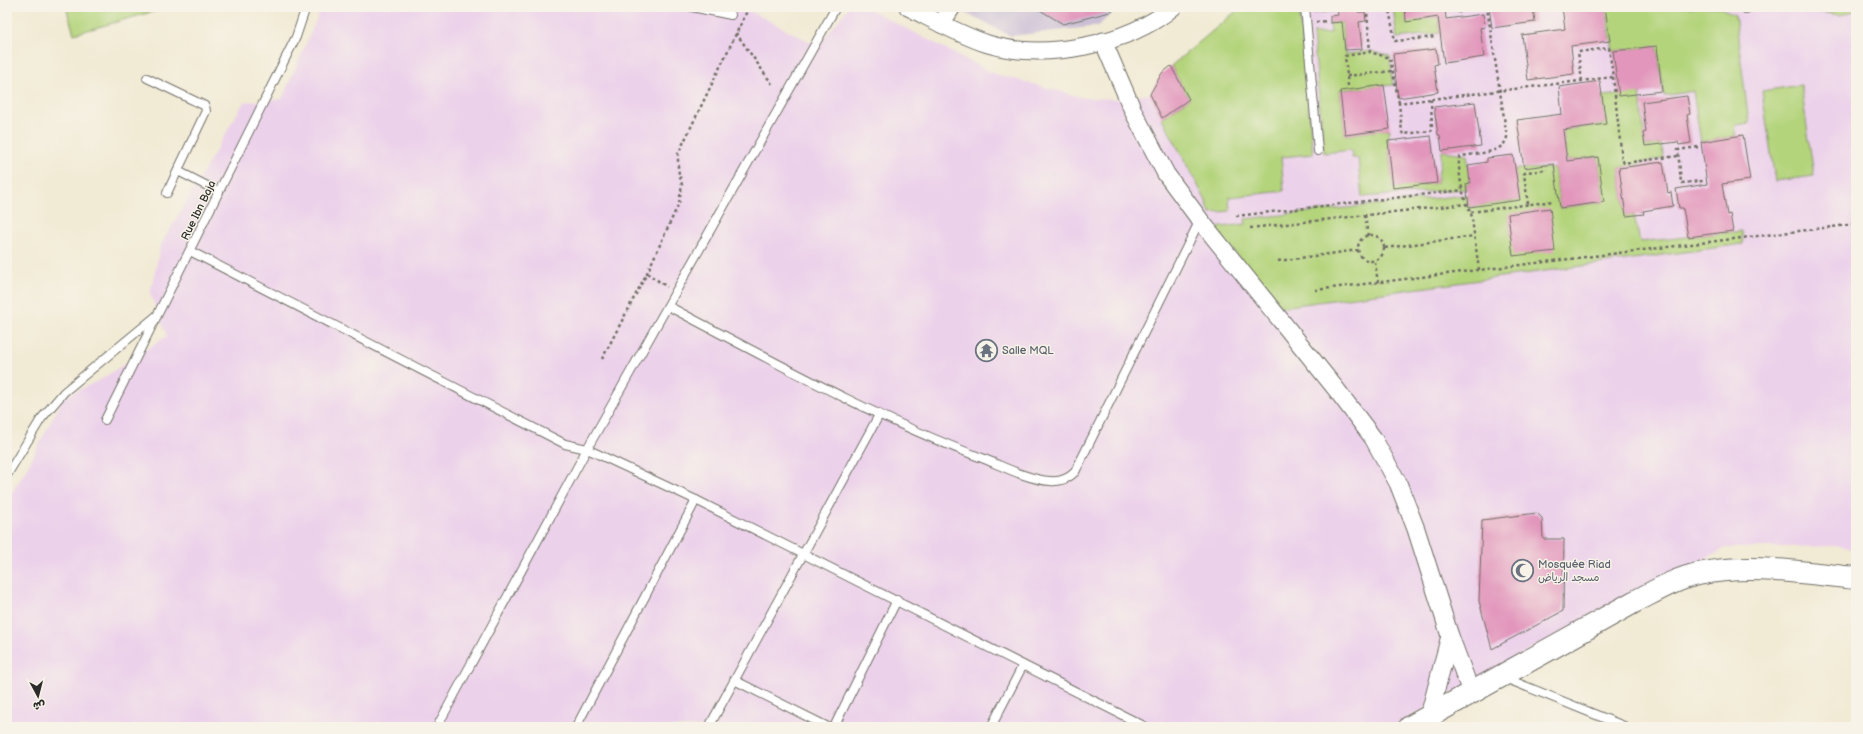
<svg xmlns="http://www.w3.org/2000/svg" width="1863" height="734" viewBox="0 0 1863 734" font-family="'Balsamiq Sans','Playpen Sans Arabic',sans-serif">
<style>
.built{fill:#ecd1ea}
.industrial{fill:#cbbfd5}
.green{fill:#b4d47c;stroke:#708054}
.building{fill:#e296bc}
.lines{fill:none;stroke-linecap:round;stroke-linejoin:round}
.lane-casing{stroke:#706e66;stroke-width:10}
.street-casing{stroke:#706e66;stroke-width:19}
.secondary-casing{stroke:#706e66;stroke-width:24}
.path{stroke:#706e66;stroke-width:2.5;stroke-dasharray:3 3;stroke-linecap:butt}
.lane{stroke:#fff;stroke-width:8}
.street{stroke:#fff;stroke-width:17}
.secondary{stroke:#fff;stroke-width:22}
.labels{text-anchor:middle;stroke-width:3;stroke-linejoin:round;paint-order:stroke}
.street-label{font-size:11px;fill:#2b2b2b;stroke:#f7f3e8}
.worship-label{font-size:11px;fill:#5b616d;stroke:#f7f3e8;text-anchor:start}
</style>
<rect width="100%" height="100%" fill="#f7f3e8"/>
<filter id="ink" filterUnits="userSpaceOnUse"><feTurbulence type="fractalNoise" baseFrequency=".025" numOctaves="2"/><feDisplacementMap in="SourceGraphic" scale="8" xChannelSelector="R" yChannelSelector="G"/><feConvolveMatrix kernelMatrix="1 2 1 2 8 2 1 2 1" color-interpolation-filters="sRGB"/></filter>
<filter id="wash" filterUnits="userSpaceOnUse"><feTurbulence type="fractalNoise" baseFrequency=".012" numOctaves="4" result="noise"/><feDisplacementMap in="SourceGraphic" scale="16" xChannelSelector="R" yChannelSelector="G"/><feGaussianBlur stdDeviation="0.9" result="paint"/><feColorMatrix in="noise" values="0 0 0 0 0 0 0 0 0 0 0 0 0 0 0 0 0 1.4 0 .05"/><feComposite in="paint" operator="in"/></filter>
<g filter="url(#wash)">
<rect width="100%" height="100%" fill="#f1ead4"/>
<path class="built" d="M322,7H742L818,46L849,7H865L992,73L1084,98L1118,99L1150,94L1162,73L1242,7H1856V549L1841,546L1726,548L1567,629L1392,727H7V500L23,475L64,397L100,380L167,336L150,293L161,245L244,102L282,99Z"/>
<path class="industrial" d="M953,7H1119L1098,26L1011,36Z"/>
<g class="green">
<path d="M66,7H169L74,34Z"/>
<path d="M1241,7H1299L1313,154L1281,157L1284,191L1229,197L1230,211L1210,213L1205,199L1162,118L1189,99L1171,66Z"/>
<path d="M1312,7H1337L1338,11L1314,13Z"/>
<path d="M1393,7H1405L1407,21L1438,17L1440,33L1397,38Z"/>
<path d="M1606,7H1719L1735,15L1749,123L1736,125L1735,136L1701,142L1693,91L1664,96L1657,46L1613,51Z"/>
<path d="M1785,7H1856L1854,11L1840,15Z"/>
<path d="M1342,22L1345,54L1371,51L1390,56L1393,85L1340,90L1345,135L1390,129L1388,141L1393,188L1437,183L1442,151L1467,154L1470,183L1466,184V189L1362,197L1358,158H1352L1351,150L1324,153L1313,33H1331L1330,23Z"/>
<path d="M1801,85L1814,176L1775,181L1762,91Z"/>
<path d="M1640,93L1645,146L1661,144L1664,158L1619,168L1626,216L1634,215L1640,242L1742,231L1743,244L1281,307L1214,228L1246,224L1245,219L1465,195H1467L1469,207L1519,200L1515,169L1554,168L1560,208L1604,202L1598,157L1567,161L1563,130L1606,124L1602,96Z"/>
</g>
<g id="blocks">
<g class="building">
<path d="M1035,7H1117L1110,12L1063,24Z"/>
<path d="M1337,7H1358V12H1365L1366,21L1359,22L1362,49L1345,50L1342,22L1330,23V16L1338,15Z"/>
<path d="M1405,7H1445L1446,19L1483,14L1485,27L1480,28L1484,57L1444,63L1438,17L1406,22Z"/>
<path d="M1489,7H1533L1535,22L1492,28Z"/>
<path d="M1562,7H1605L1610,41L1571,46L1574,74L1528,80L1522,35L1565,29Z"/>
<path d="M1657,46L1662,91L1619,96L1613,51Z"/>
<path d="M1436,49L1438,64L1434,65L1438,92L1398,98L1393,54Z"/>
<path d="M1171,66L1189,99L1162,118L1150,94L1162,73Z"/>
<path d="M1600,81L1606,124L1563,130L1567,161L1598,157L1604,202L1560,208L1554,164L1524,168L1517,120L1562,114L1559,87Z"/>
<path d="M1384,85L1390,129L1345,135L1340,91Z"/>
<path d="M1687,96L1690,114L1687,115L1691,143L1679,145L1678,142L1645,146L1643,133L1646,132L1642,102Z"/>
<path d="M1475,102L1481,146L1442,151L1440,135H1438L1434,107Z"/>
<path d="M1743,135L1750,180L1722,184L1727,215L1730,214L1733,231L1688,237L1683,208H1679L1676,189L1707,184L1701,142Z"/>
<path d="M1431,136L1437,183L1393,188L1388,141Z"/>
<path d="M1513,155L1520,200L1469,207L1466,184L1470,183L1468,165L1487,162V158Z"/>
<path d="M1663,162L1668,193L1671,192L1673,206L1643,211L1644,214L1626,216L1619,168Z"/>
<path d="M1550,208L1555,251L1513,256L1508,214Z"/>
<path d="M1537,513L1542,518L1543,539H1564L1563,611L1492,649L1479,601L1482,520Z"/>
</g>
</g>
</g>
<g filter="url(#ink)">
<use href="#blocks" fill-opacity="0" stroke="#706e66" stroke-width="1"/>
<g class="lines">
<defs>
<g id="lane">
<path d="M692,7L731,15"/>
<path d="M1305,7L1318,151"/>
<path d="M1743,7L1746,9"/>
<path d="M147,78L201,104L205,106L206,111L167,193"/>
<path d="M178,171L219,192"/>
<path d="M190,251L565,444L587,449L696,500L1146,727"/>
<path d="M668,306C771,360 873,417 982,458C1002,466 1029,480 1050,481C1060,482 1068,479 1075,472L1200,220"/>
<path d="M105,420L296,37L306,7"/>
<path d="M7,475L41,419L64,392L155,317"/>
<path d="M1505,678L1626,727"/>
<path d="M734,680L828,727"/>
<path d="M437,727L587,449L836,7"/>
<path d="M576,727L696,500"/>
<path d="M709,727L879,415"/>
<path d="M834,727L897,600"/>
<path d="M991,727L1023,665"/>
</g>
<g id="street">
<path d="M908,7C934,20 960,35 988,44C1044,61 1128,45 1173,7"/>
<path d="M941,24L952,7"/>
<path d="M1103,41L1134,113L1166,174L1200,220L1336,389L1373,438L1398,483L1416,529L1450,636L1471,692"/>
<path d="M1429,716L1450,636"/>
</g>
<path id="secondary" d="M1410,727L1634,602C1654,592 1675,579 1698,574C1750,563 1804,573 1856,578"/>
</defs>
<use href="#lane" class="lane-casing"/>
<use href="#street" class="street-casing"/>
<use href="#secondary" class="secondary-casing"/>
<g class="path">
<path d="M1455,7L1456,11L1459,12L1487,7"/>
<path d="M1316,22L1327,21"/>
<path d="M736,33L772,84"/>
<path d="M1347,76L1392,71"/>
<path d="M1613,77L1622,159L1624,163L1678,156"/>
<path d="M1348,86L1345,56L1370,52"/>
<path d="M1431,99L1613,77L1609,48L1578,52L1582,81"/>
<path d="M1431,99L1432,129L1431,131L1403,134L1402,132L1399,103Z"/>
<path d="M1399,103L1390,58L1370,52L1367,12L1369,10L1389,9L1395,41L1436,37"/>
<path d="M1698,147L1678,150L1681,183L1703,181"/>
<path d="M1528,204L1524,174L1526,172L1547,170"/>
<path d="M1471,212L1554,201"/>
<path d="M1365,215L1368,236"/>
<path d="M1236,216L1463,190"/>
<path d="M1250,228L1466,204"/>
<circle cx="1371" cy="248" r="13"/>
<path d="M1385,248L1474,236"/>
<path d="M1278,261L1358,250"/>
<path d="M1375,262L1378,283"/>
<path d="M1479,270L1471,212C1463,202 1458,171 1459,158L1462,156C1476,153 1504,154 1507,137L1487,8"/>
<path d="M647,273L667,287"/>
<path d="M1315,290L1856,224"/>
<path d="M602,359L647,273L679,203L682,185L678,169V154L749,7"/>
</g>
<use href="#lane" class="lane"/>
<use href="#street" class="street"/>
<use href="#secondary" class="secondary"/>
</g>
</g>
<defs>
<symbol id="temple-ring" viewBox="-11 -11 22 22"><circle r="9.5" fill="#f7f3e8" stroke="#6b7280" stroke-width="1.5"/><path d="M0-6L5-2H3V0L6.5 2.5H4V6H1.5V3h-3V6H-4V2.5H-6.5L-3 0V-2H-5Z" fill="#6b7280"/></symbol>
<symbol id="mosque-ring" viewBox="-11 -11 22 22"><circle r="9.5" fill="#f7f3e8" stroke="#6b7280" stroke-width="1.5"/><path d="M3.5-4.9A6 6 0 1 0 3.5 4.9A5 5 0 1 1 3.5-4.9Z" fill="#6b7280"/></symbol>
</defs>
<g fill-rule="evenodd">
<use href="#temple-ring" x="974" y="338" width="25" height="25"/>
<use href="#mosque-ring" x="1510" y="558" width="25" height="25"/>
</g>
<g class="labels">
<g class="street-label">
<text transform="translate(198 210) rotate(-64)" y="4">Rue Ibn Baja</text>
</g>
<g class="worship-label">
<text x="1002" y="354">Salle MQL</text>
<text x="1538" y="568">Mosquée Riad<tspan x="1538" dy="13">مسجد الرياض</tspan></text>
</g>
</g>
<rect width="1863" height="734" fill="none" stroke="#f7f3e8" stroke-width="24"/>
<g transform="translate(38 696) rotate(173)" stroke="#f7f3e8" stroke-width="3" paint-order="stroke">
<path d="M0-3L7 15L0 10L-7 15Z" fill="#2b2b2b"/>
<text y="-6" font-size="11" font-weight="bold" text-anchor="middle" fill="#2b2b2b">ش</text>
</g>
</svg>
